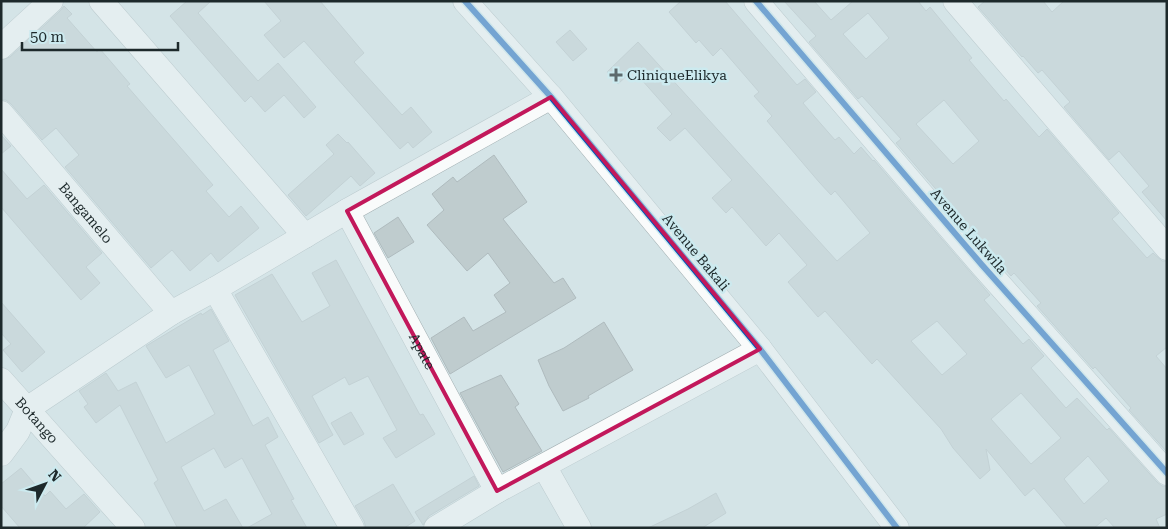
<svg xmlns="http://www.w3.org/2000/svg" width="1168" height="529" viewBox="0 0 1168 529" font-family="'Roboto Serif',serif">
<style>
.building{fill:#bfccce;stroke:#afbbbe;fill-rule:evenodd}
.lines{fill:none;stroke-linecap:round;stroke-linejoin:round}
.minor-casing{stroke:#a2afb2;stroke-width:25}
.minor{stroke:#f9fbfb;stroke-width:24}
.cycleway-casing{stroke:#cceaef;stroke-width:9}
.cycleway{stroke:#0057b8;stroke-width:6}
.marked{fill:none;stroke:#c2185b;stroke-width:4;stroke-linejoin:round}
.poi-dot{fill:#5d6a6d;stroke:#cceaef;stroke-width:2}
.labels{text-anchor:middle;stroke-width:5;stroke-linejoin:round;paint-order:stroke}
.poi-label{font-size:14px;fill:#1d292b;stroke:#cceaef;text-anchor:start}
.street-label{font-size:14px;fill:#1d292b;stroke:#cceaef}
</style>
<rect width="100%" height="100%" fill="#d4e4e7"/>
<g class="building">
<path d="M187,1H211L198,13L258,81L278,63L316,107L304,118L284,95L265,112L251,96L245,102L170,16Z"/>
<path d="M264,1H320L364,53L354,62L402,115L411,107L432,132L413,148L408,142L400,149L304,41L284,58L264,35L281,21Z"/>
<path d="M681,1H725L797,85L805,79L816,92L803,103L814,116L835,140L839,137L854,154L861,147L873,161L874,160L990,295L984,300L1023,344L1029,339L1044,356L1031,368L1066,408L1077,398L1107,430L1109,428L1157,482L1162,486H1167V514L1156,519L1160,528H1115L1106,518L1094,528H1068L1034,488L1025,496L986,449L990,470L980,479L953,448L941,429L877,359L872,364L825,311L818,317L788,282L807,265L779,233L766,246L732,207L726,213L712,198L732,180L685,128L670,141L657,128L672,114L633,70L618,84L607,72L638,42L837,261L870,233L835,191L831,195L819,182L767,121L772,116L754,96L759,92L721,48L713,56L699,40L696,43L669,12ZM937,321L967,354L942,375L911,341ZM1021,393L1061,438L1031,464L991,419ZM1088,456L1109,481L1084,504L1064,479Z"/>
<path d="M784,1H814L831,20L853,1H918L926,11L930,7L972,58L969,60L1004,101L1006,99L1039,137L1047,129L1119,213L1112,219L1147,258L1153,253L1162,261H1167V347L1156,356L1167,369V452L1129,410L1131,408L1109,383L1095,367L1093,369L1037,306L1041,303L1014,273L1011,276L896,143L901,139L862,96L858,99L809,42L816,36ZM868,13L889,38L866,59L843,34ZM944,100L979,141L953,164L916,124Z"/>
<path d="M985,1H1043L1052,12L1064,1H1167V221L1142,192L1149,186L1119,151L1109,160L1064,107L1070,102L1042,70L1038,73L1023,56L1022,57L978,7Z"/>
<path d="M64,6L72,14L67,18L97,52L100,49L130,84L127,86L213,185L206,191L229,217L241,206L259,228L218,262L211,253L190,271L172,250L151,268L65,167L79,155L56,128L42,140L11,104L6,100H1V60L10,57L60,11Z"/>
<path d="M570,30L587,49L573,61L556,42Z"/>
<path d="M338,134L347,143L348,142L375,173L360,186L351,176L306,216L288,195L334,154L326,145Z"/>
<path d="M1,135L11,146L1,154Z"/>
<path d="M494,155L527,202L503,219L554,283L563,278L576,298L450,374L431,338L464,317L473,331L506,312L494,295L510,283L488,253L467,271L427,225L444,210L432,194L453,177L457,182Z"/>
<path d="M1,169L27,199L44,185L102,253L86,267L100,283L81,300L1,207Z"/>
<path d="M398,217L414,242L388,258L374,233Z"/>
<path d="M336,260L420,415L423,414L435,434L396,458L383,438L397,430L368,376L349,385L345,377L312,396L333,435L319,443L235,295L272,274L302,322L330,306L312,273Z"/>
<path d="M1,302L45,352L22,372L3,350L11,344L1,333Z"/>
<path d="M211,309L229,341L213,350L253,426L268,417L278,437L265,445L294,499L291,500L307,528H247L272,514L242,458L225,468L214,448L181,467L204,511L226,499L243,528H176L177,527L154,483L158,480L120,405L96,423L84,407L88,404L79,391L106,373L118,391L136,382L166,443L215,414L189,365L166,378L146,346L201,313L202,315Z"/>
<path d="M604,322L633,370L588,396L589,398L563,411L549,386L538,360L564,348Z"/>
<path d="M501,375L519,404L515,407L542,451L503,472L460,393Z"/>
<path d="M351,412L364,434L344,445L331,423Z"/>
<path d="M21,468L45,496L50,491L66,509L84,494L100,512L83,528H20L1,506V484Z"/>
<path d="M474,476L479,486L429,516L423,525L415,512Z"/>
<path d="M393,484L415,521L404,528H366L364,521L355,506Z"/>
<path d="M716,493L726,513L702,528H648L688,509Z"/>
</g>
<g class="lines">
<defs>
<g id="minor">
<path d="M101,1L305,236"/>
<path d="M465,1L551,97L760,349L897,528"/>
<path d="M756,1L982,265L1167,473"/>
<path d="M955,1L1167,248"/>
<path d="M1,47L51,1"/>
<path id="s1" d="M1,113L171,313"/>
<path id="s2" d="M347,211L497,491"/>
<path d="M215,289L352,528"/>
<path id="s3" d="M1,380L133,528"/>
<path d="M27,409L171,313L215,289L347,211L551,97"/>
<path d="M1,454L18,431L27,409"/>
<path d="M544,466L579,528"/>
<path d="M436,528L497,491L760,349"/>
</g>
</defs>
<use href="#minor" class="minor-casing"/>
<use href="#minor" class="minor"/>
<defs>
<g id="cycleway">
<path d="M465,1L551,97L760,349L897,528"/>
<path d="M756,1L982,265L1167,473"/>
</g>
</defs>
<use href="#cycleway" class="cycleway-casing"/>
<use href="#cycleway" class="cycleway"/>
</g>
<path d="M0 0H1168V529H0ZM551,97L760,349L497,491L347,211Z" fill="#d4e4e7" fill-opacity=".55" fill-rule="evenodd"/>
<path class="marked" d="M551,97L760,349L497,491L347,211Z"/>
<path class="poi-dot" d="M613.5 67.5h5v5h5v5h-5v5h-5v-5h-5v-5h5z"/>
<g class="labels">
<g class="poi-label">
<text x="627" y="80">CliniqueElikya</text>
</g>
<g class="street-label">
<text dy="5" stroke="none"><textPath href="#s1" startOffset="131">Bangamelo</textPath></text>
<text transform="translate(969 231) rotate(49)" y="5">Avenue Lukwila</text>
<text transform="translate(696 252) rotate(50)" y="5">Avenue Bakali</text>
<text dy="5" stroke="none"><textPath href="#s2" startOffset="159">Apate</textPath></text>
<text dy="5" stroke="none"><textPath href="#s3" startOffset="54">Botango</textPath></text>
</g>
</g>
<rect width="1168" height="529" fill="none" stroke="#1d292b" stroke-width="5"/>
<g transform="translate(45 484) rotate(49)" stroke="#cceaef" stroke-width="4" paint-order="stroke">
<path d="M0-4L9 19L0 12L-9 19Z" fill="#1d292b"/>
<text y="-8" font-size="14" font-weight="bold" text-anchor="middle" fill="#1d292b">N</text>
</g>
<path d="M22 42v8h156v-8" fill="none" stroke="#1d292b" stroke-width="2.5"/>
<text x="30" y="42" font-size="15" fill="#1d292b" stroke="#cceaef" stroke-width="4" paint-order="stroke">50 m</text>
</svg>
